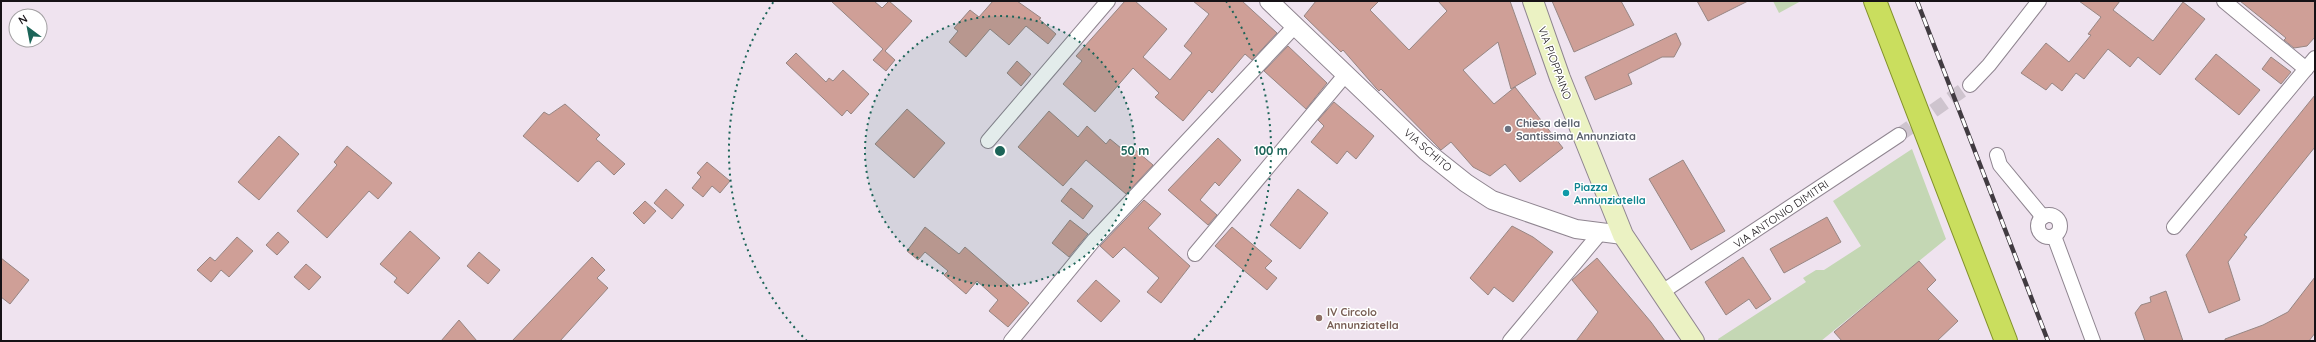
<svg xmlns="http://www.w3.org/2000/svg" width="2316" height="342" viewBox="0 0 2316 342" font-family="Quicksand,sans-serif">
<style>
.green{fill:#c4d7b4}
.building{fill:#cf9f97;stroke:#978683}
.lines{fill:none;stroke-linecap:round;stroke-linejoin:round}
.minor-tunnel{stroke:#cec4ce;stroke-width:14;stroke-dasharray:14 7;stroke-linecap:butt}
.minor-casing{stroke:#8f8590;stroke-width:16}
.tertiary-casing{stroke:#8f8590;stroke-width:20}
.secondary-casing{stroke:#8f8590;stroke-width:22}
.trunk-casing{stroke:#82912b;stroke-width:24}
.minor{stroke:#fff;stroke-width:14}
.tertiary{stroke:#fff;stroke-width:18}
.secondary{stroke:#ebf2c3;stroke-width:20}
.trunk{stroke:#cade5e;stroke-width:22}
.rail-casing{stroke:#413b41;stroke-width:4.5}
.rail{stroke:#fff;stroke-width:3;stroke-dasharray:9;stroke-linecap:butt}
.ring{fill:none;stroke:#1c6458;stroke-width:2;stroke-dasharray:2 4}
.worship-dot{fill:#6b7280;stroke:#fff;stroke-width:1.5}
.culture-dot{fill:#0f9aa8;stroke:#fff;stroke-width:1.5}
.education-dot{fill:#8d6e63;stroke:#fff;stroke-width:1.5}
.labels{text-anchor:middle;stroke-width:3;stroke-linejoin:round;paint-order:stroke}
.street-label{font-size:11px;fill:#161216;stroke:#fff}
.worship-label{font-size:11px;font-weight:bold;fill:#5b616d;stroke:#fff;text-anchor:start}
.culture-label{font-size:11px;font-weight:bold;fill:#0d838f;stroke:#fff;text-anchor:start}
.education-label{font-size:11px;font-weight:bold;fill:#785e54;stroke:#fff;text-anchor:start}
.centre{fill:#1c6458;stroke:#fff;stroke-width:2}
.ring-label{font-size:12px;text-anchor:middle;font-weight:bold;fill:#1c6458;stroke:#fff;stroke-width:3;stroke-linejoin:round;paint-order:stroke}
</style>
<rect width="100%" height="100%" fill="#efe3ef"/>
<g class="green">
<path d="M1773,1H1801L1779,13Z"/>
<path d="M1912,149L1946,239L1821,341H1719L1718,339L1806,282L1803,278L1816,270H1824L1861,246L1833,201Z"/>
</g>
<g class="building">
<path d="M831,1H874L882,8L889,1L912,21L885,51L895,60L886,71L873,60L883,49Z"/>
<path d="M993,1H1017L1041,18L1039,19L1056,34L1048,44L1026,26L1009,45L990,29L966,57L949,42L958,31L954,28L970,10L979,17Z"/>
<path d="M1125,1H1135L1167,29L1143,57L1170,80L1192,53L1184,46L1209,14L1193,1H1242L1277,33L1252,60L1245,54L1212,93L1209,90L1183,121L1155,97L1159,93L1133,68L1095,112L1063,84L1082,61L1076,56Z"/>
<path d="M1316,1H1379L1370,10L1409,50L1447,11L1438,1H1510L1536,74L1511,89L1498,42L1463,70L1494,104L1515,87L1563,148L1520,182L1505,164L1490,176L1473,167L1451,142L1441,150L1381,89L1379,91L1376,88L1343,50L1341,52L1304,16Z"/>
<path d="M1552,1H1621L1634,25L1574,52Z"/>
<path d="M1697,1H1748L1708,21Z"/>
<path d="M2079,1H2120L2113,10L2153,41L2183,2L2205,19L2160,75L2138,57L2130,67L2108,49L2084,79L2076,73L2062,91L2052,83L2046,90L2021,73L2046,43L2069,62L2091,35L2088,34L2101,17Z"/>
<path d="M2240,1H2315V37L2307,46L2294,48L2284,40L2286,38Z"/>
<path d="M1676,33L1681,44L1674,57H1662L1628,74L1632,84L1595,100L1585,77Z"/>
<path d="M1288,46L1327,83L1306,109L1264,71Z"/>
<path d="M796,53L826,82L829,78L833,81L843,70L869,94L851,114L847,110L842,116L786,63Z"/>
<path d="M2216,54L2260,90L2239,115L2195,79Z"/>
<path d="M2271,57L2291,72L2281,84L2262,69Z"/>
<path d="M1017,61L1031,74L1021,86L1007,73Z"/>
<path d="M2315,95V147L2244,235L2247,237L2228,262L2240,300L2209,313L2186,255Z"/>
<path d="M1334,102L1374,136L1356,159L1347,151L1337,164L1311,142L1324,126L1318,120Z"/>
<path d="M565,104L600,135L596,139L625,164L614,175L599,161L596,162L578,182L523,136L544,112L549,115Z"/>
<path d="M907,109L945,143L914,178L875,144Z"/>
<path d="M1049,111L1078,137L1087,126L1106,144L1110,139L1127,153L1132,147L1153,165L1126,194L1086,160L1063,186L1018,147Z"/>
<path d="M279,136L299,154L259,200L238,182Z"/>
<path d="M1218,138L1241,160L1219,186L1215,182L1200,200L1217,215L1208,225L1168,190Z"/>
<path d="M347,146L392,183L378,199L369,191L327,238L297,211L337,165L334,162Z"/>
<path d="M1683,160L1725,231L1691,250L1649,179Z"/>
<path d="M707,162L730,181L720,193L712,186L703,197L692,188L701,177L697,173Z"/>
<path d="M1071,188L1093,206L1083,219L1061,201Z"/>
<path d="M666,189L684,205L672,219L654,203Z"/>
<path d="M1298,189L1328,213L1300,249L1270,225Z"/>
<path d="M1144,200L1161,214L1148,228L1190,266L1161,303L1147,292L1159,278L1124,247L1113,258L1100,246Z"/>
<path d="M645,201L656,211L644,224L633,213Z"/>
<path d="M1827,217L1841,242L1784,273L1770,249Z"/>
<path d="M1070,220L1088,234L1069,257L1052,243Z"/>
<path d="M1512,226L1533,237L1553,252L1513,302L1494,287L1488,295L1470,278Z"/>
<path d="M925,227L959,254L965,247L1029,303L1008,327L989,311L998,300L977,281L966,294L944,275L948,271L925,252L918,260L907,251Z"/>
<path d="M1232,227L1272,261L1265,268L1277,278L1267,290L1215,246Z"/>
<path d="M410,231L440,258L408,294L394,282L397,278L380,264Z"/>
<path d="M278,232L289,242L277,255L266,245Z"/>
<path d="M237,237L253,251L229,277L221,270L211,282L197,270L210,257L215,261Z"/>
<path d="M479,252L500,270L488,284L467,266Z"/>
<path d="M592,257L605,270L597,278L608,288L560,341H512Z"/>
<path d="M1743,257L1771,299L1756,309L1749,299L1726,315L1705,282Z"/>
<path d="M1,258L29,280L10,304L1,297Z"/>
<path d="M1597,258L1651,322L1665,341H1576L1598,312L1572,280Z"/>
<path d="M1919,261L1936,280L1927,289L1958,321L1937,341H1842L1834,332Z"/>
<path d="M306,264L321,277L309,290L294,277Z"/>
<path d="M2315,277V333L2309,341H2225V339L2263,325L2288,312Z"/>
<path d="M1096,280L1120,301L1101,322L1077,301Z"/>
<path d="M2166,291L2183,341H2145L2135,313L2141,305L2151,302L2150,297Z"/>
<path d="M459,320L477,341H441Z"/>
</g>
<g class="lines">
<path class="minor-tunnel" d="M1899,135L1970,85"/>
<defs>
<g id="minor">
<path d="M2224,1L2306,69"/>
<path d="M1970,85L1989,65L2039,1"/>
<path d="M988,141L1108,1"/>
<path d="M1997,155L2000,165L2043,217"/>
<circle cx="2049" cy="226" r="11"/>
<path d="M2174,227L2315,58"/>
<path d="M2054,236L2093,341"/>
<path d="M1195,254L1346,74"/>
<path d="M1662,292L1899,135"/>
<path d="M1011,341L1094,240L1295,26"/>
<path d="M1510,341L1601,232"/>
</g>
<path id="tertiary" d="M1269,1L1427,152L1466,183L1492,200L1576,229L1623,235"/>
<path id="secondary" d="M1533,1L1560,78L1623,235L1694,341"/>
<path id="trunk" d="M1875,1L2006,341"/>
</defs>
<use href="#minor" class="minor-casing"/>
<use href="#tertiary" class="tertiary-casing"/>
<use href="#secondary" class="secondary-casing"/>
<use href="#trunk" class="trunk-casing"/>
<use href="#minor" class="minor"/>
<use href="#tertiary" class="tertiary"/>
<use href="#secondary" class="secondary"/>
<use href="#trunk" class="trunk"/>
<defs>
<path id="rail" d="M1917,1L2048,341"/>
</defs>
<use href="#rail" class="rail-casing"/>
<use href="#rail" class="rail"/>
</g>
<circle cx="1000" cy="151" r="135" fill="#1c6458" fill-opacity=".12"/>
<g class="ring">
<circle cx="1000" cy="151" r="135"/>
<path d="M807 341A271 271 0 0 1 774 1M1226 1A271 271 0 0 1 1193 341"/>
</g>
<circle class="worship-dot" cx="1508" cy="129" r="4"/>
<circle class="culture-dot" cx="1566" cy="193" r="4"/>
<circle class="education-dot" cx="1319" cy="318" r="4"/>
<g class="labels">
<g class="street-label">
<text transform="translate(1555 63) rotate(70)" y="4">VIA PIOPPAINO</text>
<text transform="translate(1428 150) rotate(41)" y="4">VIA SCHITO</text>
<text transform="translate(1781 214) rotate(-34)" y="4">VIA ANTONIO DIMITRI</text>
</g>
<g class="worship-label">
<text x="1516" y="127">Chiesa della<tspan x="1516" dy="13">Santissima Annunziata</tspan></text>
</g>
<g class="culture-label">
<text x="1574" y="191">Piazza<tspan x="1574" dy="13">Annunziatella</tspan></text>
</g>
<g class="education-label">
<text x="1327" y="316">IV Circolo<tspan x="1327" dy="13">Annunziatella</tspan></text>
</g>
</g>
<circle cx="1000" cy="151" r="6" class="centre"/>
<g class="ring-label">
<text x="1135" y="155">50 m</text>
<text x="1271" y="155">100 m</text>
</g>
<rect width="2316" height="342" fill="none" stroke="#161216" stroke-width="4"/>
<g transform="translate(28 28) rotate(328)"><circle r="19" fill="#ffffff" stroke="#a2a0a2"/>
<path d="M0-3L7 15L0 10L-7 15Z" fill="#1c6458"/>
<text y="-6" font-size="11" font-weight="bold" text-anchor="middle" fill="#161216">N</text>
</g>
</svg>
